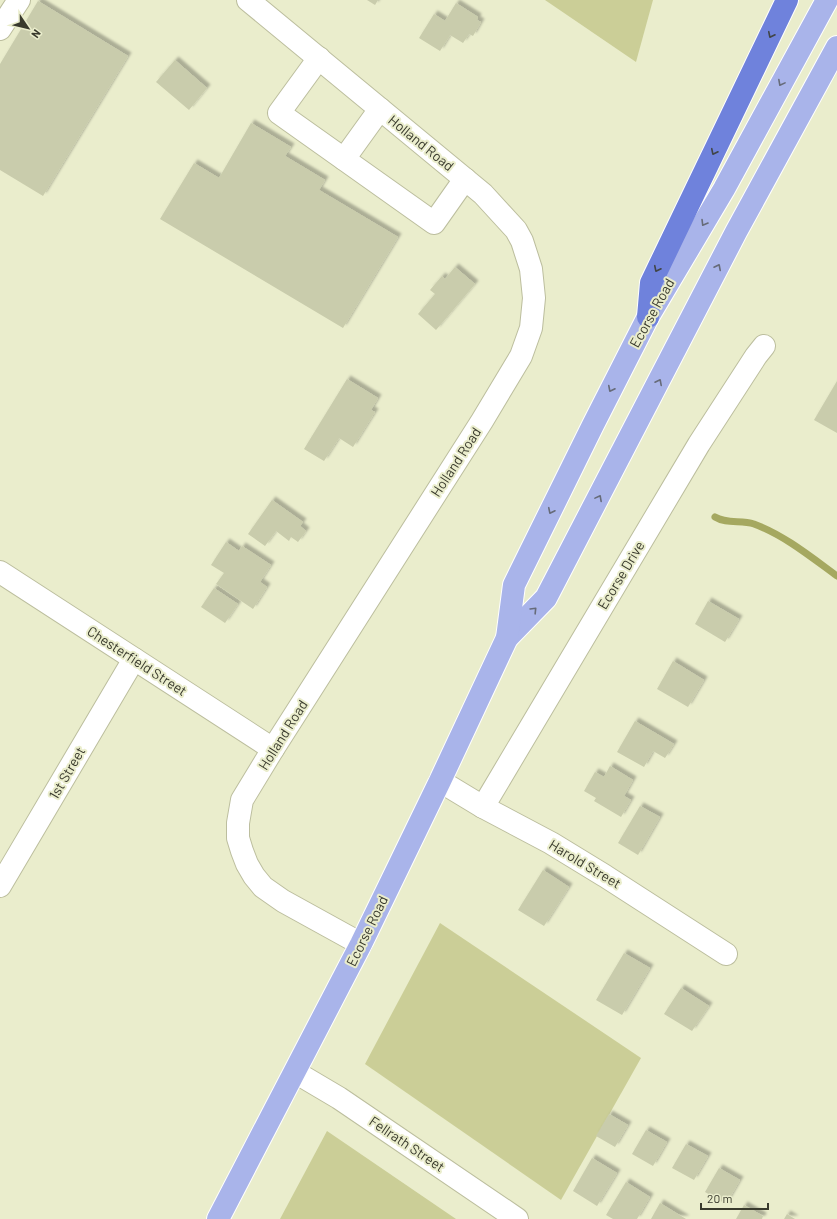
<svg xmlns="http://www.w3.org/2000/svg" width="837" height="1219" viewBox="0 0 837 1219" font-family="Barlow,sans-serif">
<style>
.green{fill:#cbce97}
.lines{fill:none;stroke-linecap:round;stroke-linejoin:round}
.stream{stroke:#a5a860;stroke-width:7}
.building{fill:#c9ccac;filter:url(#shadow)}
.minor-casing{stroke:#bcbe9e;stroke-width:24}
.major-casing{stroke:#fff;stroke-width:24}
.highway-casing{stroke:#fff;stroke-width:24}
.minor{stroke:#fff;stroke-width:22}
.major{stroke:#a9b4ea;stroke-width:22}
.highway{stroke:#6f82dc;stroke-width:22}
.oneway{stroke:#414547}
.oneway2{stroke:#666b79}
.labels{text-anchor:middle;stroke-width:4;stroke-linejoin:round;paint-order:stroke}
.street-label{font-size:14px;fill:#393a2d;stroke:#eaedcc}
</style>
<defs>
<filter id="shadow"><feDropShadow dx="3.5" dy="-3.5" stdDeviation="1" flood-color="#0004"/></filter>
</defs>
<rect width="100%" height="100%" fill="#eaedcc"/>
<g class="green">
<path d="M545,0H653L636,62Z"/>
<path d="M440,923L641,1058L561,1200L365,1064Z"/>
<path d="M327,1131L456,1219H280Z"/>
</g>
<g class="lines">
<path class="stream" d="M715,517C726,524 741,520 754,524C784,535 811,557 837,576"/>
</g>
<g class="building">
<path d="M367,0H378L375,5Z"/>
<path d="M38,1L128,56L43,196L0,170V64Z"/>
<path d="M456,3L478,17L477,20L481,22L473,36L469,34L463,43L450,35L440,51L419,38L434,14L445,21Z"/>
<path d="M175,60L207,88L189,110L156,82Z"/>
<path d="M251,123L291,147L285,156L325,180L319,190L398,237L343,328L160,219L194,163L219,178Z"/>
<path d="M455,267L475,284L436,330L418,314L435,294L430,290L442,276L445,279Z"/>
<path d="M347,379L378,398L371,410L375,412L353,447L339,438L324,461L304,449Z"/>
<path d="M837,381V433L814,420Z"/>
<path d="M272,500L303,522L300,526L306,531L298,542L291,537L289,541L276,531L265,546L248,534Z"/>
<path d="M226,542L239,551L242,546L271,565L260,582L267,587L253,609L216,584L224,573L211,565Z"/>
<path d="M214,588L238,604L225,623L201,607Z"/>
<path d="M708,601L739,619L725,642L695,624Z"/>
<path d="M673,661L704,680L688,707L657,689Z"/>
<path d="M635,721L674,744L665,758L653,751L644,767L617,752Z"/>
<path d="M610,766L633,780L624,796L631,800L621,817L594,801L596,798L584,791L595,772L604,777Z"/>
<path d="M640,806L660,817L638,855L618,843Z"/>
<path d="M543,870L569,887L544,926L518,910Z"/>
<path d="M624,953L650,968L622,1015L596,1000Z"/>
<path d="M681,988L709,1006L692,1031L664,1014Z"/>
<path d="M609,1114L628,1125L615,1147L596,1136Z"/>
<path d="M646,1130L667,1142L653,1166L632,1154Z"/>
<path d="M686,1144L708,1156L694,1180L672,1168Z"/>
<path d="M592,1158L617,1173L597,1206L573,1191Z"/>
<path d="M719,1168L740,1180L726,1204L705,1192Z"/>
<path d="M626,1182L650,1197L637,1219H613L606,1215Z"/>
<path d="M660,1203L686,1219H651Z"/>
<path d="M744,1205L763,1216L762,1219H736Z"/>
<path d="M787,1214L795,1219H784Z"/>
</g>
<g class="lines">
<defs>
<g id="minor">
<path d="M248,0L483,194L516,230L522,241L531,269L534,298L531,328L521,356L482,421L273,749L242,800L238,823V838L242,851L247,864L254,876L263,887L283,901L361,944"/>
<path d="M0,29L19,0"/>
<path d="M319,58L279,113L434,223L465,179"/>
<path d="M344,159L380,109"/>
<path d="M0,572L273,749"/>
<path d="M440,781L483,807L551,843L605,876L726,954"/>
<path d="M483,807L699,444L756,356L764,346"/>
<path d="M0,886L134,659"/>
<path d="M295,1072L339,1098L517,1219"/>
</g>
<g id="major">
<path d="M507,638L546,598L736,232L837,47"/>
<path d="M218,1219L361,944L440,781L507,638L514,585L593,425L648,317L724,189L827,0"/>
</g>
<path id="highway" d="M648,317L651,283L787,0"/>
</defs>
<use href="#minor" class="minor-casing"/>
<use href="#major" class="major-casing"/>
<use href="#highway" class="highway-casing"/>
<use href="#minor" class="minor"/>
<use href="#major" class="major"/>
<use href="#highway" class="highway"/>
</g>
<defs><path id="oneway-chevron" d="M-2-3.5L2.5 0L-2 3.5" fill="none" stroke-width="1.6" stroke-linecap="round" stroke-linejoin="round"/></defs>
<g class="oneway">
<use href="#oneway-chevron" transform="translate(771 35) rotate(116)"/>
<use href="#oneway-chevron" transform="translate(714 152) rotate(116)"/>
<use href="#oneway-chevron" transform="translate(657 269) rotate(116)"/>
</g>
<g class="oneway2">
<use href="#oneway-chevron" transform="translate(781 83) rotate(118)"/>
<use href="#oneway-chevron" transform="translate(704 223) rotate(121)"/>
<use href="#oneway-chevron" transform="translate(718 267) rotate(-63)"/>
<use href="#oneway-chevron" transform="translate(659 382) rotate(-63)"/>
<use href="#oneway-chevron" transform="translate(611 389) rotate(117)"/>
<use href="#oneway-chevron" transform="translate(599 498) rotate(-62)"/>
<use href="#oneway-chevron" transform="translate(551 511) rotate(116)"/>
<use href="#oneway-chevron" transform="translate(534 610) rotate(-46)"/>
</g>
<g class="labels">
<g class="street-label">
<text transform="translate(421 143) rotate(39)" y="5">Holland Road</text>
<text transform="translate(652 313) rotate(-61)" y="5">Ecorse Road</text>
<text transform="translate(456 462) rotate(-57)" y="5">Holland Road</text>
<text transform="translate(621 575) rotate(-59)" y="5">Ecorse Drive</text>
<text transform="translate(137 661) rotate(33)" y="5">Chesterfield Street</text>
<text transform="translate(283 735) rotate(-58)" y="5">Holland Road</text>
<text transform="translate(67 773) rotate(-60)" y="5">1st Street</text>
<text transform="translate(585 864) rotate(31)" y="5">Harold Street</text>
<text transform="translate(367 931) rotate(-64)" y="5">Ecorse Road</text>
<text transform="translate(407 1144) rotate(34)" y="5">Fellrath Street</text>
</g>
</g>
<g transform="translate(28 28) rotate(125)" stroke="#eaedcc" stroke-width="3" paint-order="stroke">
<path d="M0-3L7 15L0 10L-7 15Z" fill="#393a2d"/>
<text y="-6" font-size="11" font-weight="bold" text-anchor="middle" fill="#393a2d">N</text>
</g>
<path d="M701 1203v6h67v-6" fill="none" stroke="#393a2d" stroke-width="2"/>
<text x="707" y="1203" font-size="12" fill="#393a2d" stroke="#eaedcc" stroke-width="3" paint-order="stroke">20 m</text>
</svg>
